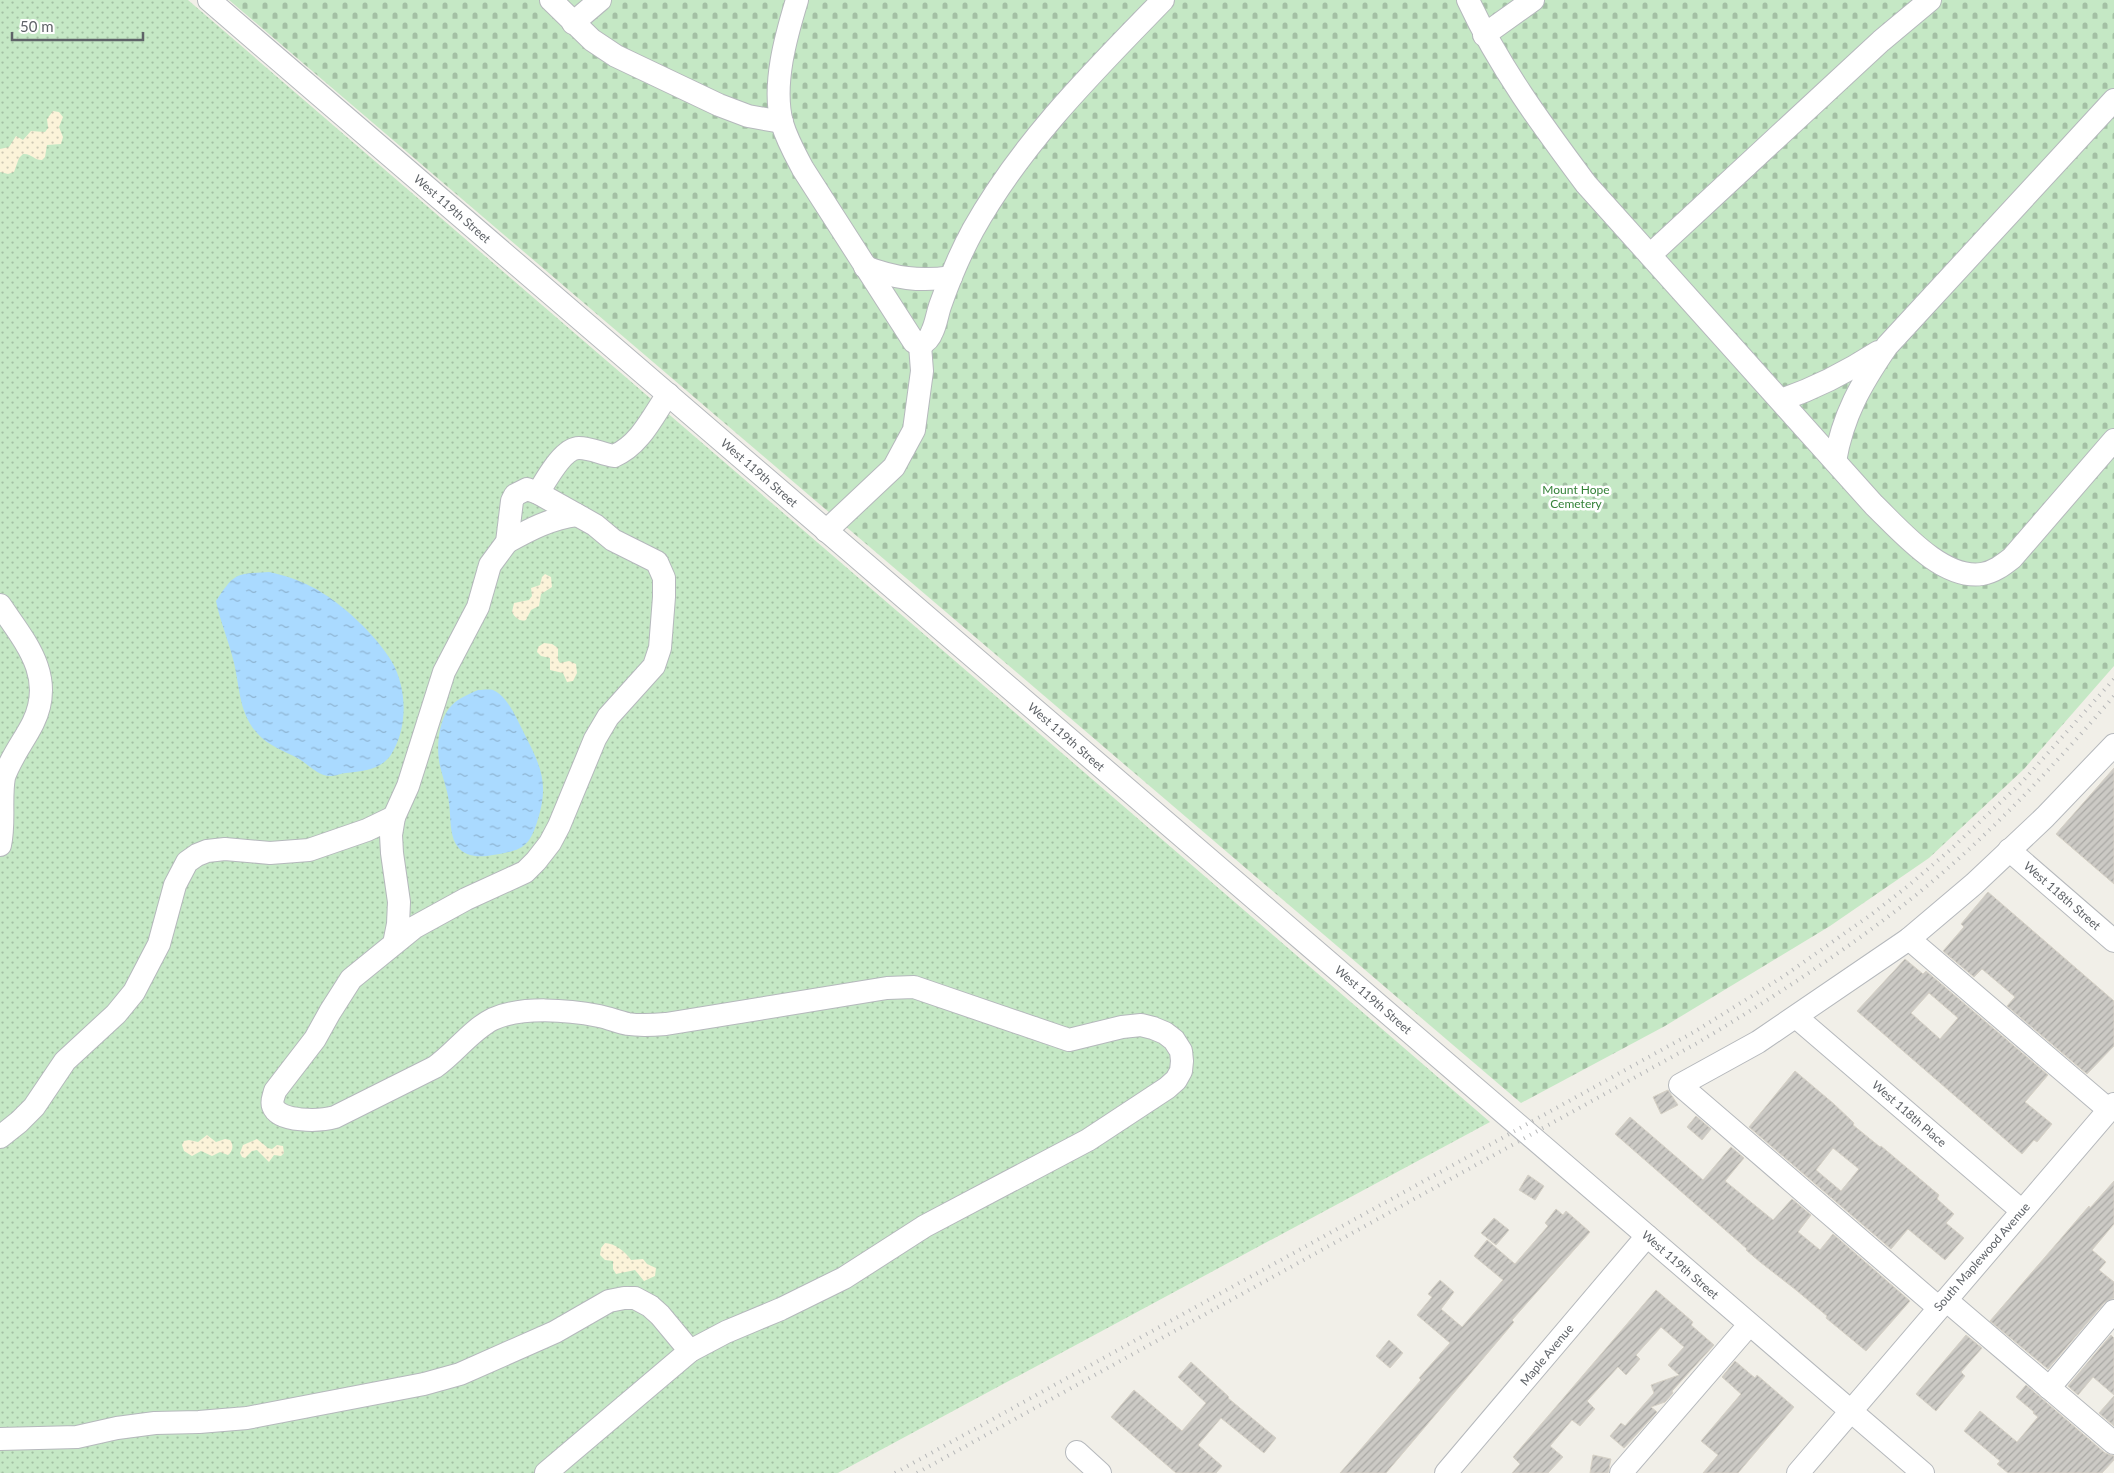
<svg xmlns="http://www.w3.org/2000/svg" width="2114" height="1473" viewBox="0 0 2114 1473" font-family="Lato,sans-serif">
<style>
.grass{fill:url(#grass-dots)}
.sand{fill:url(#sand-dots)}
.cemetery{fill:url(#cemetery-stones)}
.water{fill:url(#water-ripples)}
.building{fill:url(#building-hatch);stroke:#d6d1c6;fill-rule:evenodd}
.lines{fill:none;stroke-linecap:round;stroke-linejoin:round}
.minor-casing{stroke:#b5b8bc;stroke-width:24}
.minor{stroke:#fff;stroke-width:22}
.rail{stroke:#b6b7b8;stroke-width:4;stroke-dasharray:1 6;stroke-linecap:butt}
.labels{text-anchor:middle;stroke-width:5;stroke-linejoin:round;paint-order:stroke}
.street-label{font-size:12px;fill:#5f6368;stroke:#fff}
.park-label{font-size:12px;fill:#348238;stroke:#fff}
</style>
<defs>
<pattern id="grass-dots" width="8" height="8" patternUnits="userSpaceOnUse" patternTransform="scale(1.25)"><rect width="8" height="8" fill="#c5e8c5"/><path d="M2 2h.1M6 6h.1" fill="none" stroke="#a3c0a4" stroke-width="1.8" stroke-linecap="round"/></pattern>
<pattern id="sand-dots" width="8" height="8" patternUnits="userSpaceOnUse" patternTransform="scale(1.25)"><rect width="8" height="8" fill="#fbf3d9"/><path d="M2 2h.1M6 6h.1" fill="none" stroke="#cec8b4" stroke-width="1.8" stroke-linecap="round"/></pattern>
<pattern id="cemetery-stones" width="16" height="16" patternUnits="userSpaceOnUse" patternTransform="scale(1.25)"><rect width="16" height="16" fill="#c5e8c5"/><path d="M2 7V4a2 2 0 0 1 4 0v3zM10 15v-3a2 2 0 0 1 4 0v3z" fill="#a3c0a4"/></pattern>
<pattern id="water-ripples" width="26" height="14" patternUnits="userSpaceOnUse" patternTransform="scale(1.25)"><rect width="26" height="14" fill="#aadaff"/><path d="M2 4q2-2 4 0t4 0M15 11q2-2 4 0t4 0" fill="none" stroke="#8eb4d2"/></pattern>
<pattern id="building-hatch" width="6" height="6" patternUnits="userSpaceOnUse" patternTransform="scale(1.25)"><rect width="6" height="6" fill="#cccac5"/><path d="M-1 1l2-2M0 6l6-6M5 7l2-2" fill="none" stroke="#a9a8a4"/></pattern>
</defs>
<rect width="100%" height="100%" fill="#f1efe8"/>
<path class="grass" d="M0,0H188L1490,1122L838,1473H0Z"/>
<g class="sand">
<path d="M53,111L59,112L63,117L59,127L63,137L61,144L47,145L45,157L42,160C34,160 31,153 23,154L19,158L14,172L8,174L0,172V149L9,147L16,136L23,140L31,131L45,132L48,128L47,119Z"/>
<path d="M545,574L551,577L552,587L541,594L539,606L531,610L526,620C520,622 515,618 512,612L514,603L529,600L532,596L531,588L540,585L542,577Z"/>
<path d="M544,643L552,644L558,648V660L560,663L569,661L576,664L577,673L573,681L567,682L563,673L550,670V658L541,656L537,652L538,647Z"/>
<path d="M207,1135L216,1142L225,1139L230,1140C234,1145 233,1151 228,1155L220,1152L212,1156L201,1151L192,1156L184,1151L182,1145L184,1141L189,1140L198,1142Z"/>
<path d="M257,1139L268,1148L272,1149L277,1145L283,1146L284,1153L281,1156L274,1155L269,1162L257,1150L252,1151L245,1158L242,1157L240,1153L243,1145Z"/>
<path d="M605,1243C614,1243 626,1252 631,1260L643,1259L647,1264L656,1268L655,1276L644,1281L635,1270L616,1274L613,1269V1261L605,1260L600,1255L601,1248Z"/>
</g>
<path class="cemetery" d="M229,0H2114V666L2024,769L1929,858L1830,926L1665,1026L1521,1103Z"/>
<g class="water">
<path d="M269,572C284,575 299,580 312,587C340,601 376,635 392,662C407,688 408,727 392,753C382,770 364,771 346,773C341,773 337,776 332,776C319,777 309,765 299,759C285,751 268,746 257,733C238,712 240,685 233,659C228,639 220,621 216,601C235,572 236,574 269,572Z"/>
<path d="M478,690C482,690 489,689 493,690C507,696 516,717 522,729C539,763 550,781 538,819C529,848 523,850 493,855C482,857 466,858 458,847C449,836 451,816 449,803C448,791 443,779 440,766C436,748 438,719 452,705C459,698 469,694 478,690Z"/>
</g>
<g class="building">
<path d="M2114,768V884L2056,834Z"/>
<path d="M1988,892L2114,1001V1046L2087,1074L2007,1006L2015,997L1982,969L1974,977L1943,951L1964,927L1961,924Z"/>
<path d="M1905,959L1923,974L1926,971L2048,1075L2025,1102L2052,1124L2037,1142L2034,1140L2022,1154L1857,1011ZM1929,993L1958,1018L1940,1039L1911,1013Z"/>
<path d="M1795,1071L1834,1104L1854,1123L1853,1125L1880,1147L1881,1146L1939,1195L1937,1199L1954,1214L1946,1223L1964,1238L1945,1260L1908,1229L1891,1249L1749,1127ZM1833,1148L1859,1169L1841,1191L1816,1170Z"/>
<path d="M1668,1090L1678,1105L1661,1114L1653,1097Z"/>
<path d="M1696,1116L1711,1129L1702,1140L1687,1127Z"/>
<path d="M1630,1117L1703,1180L1731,1147L1744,1158L1725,1181L1773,1220L1792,1199L1811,1215L1798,1232L1820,1250L1833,1234L1910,1301L1866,1351L1826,1318L1827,1316L1796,1290L1760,1262L1746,1250L1747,1249L1615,1134Z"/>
<path d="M1528,1175L1544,1186L1535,1200L1519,1190Z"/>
<path d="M2114,1181V1224L2092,1250L2106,1262L2099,1270L2114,1282V1298L2104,1303L2048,1369L1990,1321L2089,1206L2090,1208Z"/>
<path d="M1556,1209L1563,1215L1566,1211L1590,1232L1512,1320L1514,1322L1386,1473H1340L1421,1380L1419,1378L1450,1343L1417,1315L1432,1297L1428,1294L1440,1280L1454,1292L1441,1309L1462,1327L1503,1280L1474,1256L1487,1240L1515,1264L1548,1226L1545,1223Z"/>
<path d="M1494,1218L1509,1230L1496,1245L1481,1233Z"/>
<path d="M1656,1290L1693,1322L1691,1325L1714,1345L1672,1391L1673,1393L1665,1402L1651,1407L1657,1412L1624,1448L1610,1436L1621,1423L1625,1426L1654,1393L1651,1385L1679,1375L1668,1365L1684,1347L1661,1327L1636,1355L1640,1359L1626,1375L1618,1367L1587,1401L1595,1409L1580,1426L1572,1420L1550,1446L1563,1457L1548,1473H1512L1520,1464L1513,1457Z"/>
<path d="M1966,1335L1982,1348L1961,1372L1965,1376L1936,1411L1916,1394Z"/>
<path d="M2111,1335L2114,1338V1395L2093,1377L2078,1395L2068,1386Z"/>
<path d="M1389,1340L1403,1353L1390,1368L1376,1356Z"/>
<path d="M1735,1361L1755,1378L1757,1375L1794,1407L1738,1473H1703L1718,1455L1701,1441L1741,1394L1722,1377Z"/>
<path d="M1191,1362L1229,1397L1228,1398L1276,1438L1264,1453L1221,1418L1198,1445L1222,1466L1216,1473H1176L1111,1417L1134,1390L1182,1431L1206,1403L1178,1377Z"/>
<path d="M2026,1385L2105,1453L2114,1456V1460L2102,1473H2008L1997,1464L2000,1461L1964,1431L1980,1411L2017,1442L2038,1417L2033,1413L2034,1412L2016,1397Z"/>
<path d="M2114,1396V1426L2099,1413Z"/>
<path d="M1593,1455L1611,1459L1608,1473H1590Z"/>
</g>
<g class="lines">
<defs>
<g id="minor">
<path d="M209,0L1923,1473"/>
<path d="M551,0L592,40L616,56L719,105L748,116L782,122"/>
<path d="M797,0C786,36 772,85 782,123C787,140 795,154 803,169L914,342L920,345C926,342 930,338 932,332C936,324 937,315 940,306C949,280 960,254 973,230C1022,142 1093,72 1163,0"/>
<path d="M1468,0C1499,67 1542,125 1586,184L1874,505C1900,530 1942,580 1982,574C1994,572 2003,565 2012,558L2114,440"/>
<path d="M573,23L600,0"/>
<path d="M1484,35L1533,0"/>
<path d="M1650,255L1881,41L1930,0"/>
<path d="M865,267C894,278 920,282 951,277"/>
<path d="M1781,400C1816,388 1847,372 1878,352"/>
<path d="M1835,461C1843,415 1861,384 1887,346L2114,100"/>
<path d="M538,493C546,480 563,448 579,448C591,448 602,454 614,456C640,445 653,416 668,394"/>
<path d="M826,531L894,467L914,430L922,371L920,345"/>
<path d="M507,542C529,530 551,518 577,515"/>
<path d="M0,605C25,642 56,676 33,723C24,741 11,757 4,777C0,799 5,823 0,845"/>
<path d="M2009,850L2114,941"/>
<path d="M1909,939L2109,1110"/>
<path d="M394,944L398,924L399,902L392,853L391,835L394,817L408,786L444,672L478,607L490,565L507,542L512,501L515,495L527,489L538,493L595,525L613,540L657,562L664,578V597L660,648L654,666L608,717L595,739L559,826L550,843L536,861L525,872L466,899L415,927L351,979L330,1012L315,1039L275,1091C274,1096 271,1101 273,1106C279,1123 321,1121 335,1117L435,1067C455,1053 471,1030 493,1019C522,1006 568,1010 599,1016C609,1018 618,1022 628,1024C641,1026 654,1025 666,1024L887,988L914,987L1069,1040L1122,1027L1141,1025L1153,1028L1165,1033L1174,1040L1181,1051L1182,1061L1181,1071L1176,1080L1167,1088L1088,1140L925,1226L844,1278L781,1309L726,1332L690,1351L546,1473"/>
<path d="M1796,1017L2022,1211"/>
<path d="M0,1137L19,1122L34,1107L65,1061L116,1014L134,992L159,944L175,885L187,862L197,855L207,851L225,849L270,853L309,850L367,830L394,817"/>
<path d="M1946,1300L2114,1443"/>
<path d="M1939,1308L1680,1085L1758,1042L1909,939L1974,884L2045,817L2114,745"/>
<path d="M2049,1388L2114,1311"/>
<path d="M0,1439L77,1437L117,1428L155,1423L199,1422L247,1418L424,1384L460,1374L555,1332L609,1301L624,1298H635L650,1306L660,1315L690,1351"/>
<path d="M1077,1452L1100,1473"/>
<path d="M1446,1473L1647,1236"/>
<path d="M1621,1473L1749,1325"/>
<path d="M1798,1473L2114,1104"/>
</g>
</defs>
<use href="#minor" class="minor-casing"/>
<use href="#minor" class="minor"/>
<g class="rail">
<path d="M895,1473L1694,1032L1784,976L1872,914L1908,886L1950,850L2022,782L2114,679"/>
<path d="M917,1473L1699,1042C1774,997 1847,950 1916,895C1989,836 2053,767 2114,696"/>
</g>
</g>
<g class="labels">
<g class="street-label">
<text transform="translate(452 209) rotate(41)" y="4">West 119th Street</text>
<text transform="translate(759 473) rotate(41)" y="4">West 119th Street</text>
<text transform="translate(1066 737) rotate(41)" y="4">West 119th Street</text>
<text transform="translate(2062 896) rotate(41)" y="4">West 118th Street</text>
<text transform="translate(1373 1000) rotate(41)" y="4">West 119th Street</text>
<text transform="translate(1909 1114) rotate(41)" y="4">West 118th Place</text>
<text transform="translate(1982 1257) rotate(-49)" y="4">South Maplewood Avenue</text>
<text transform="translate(1680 1265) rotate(41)" y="4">West 119th Street</text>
<text transform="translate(1547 1355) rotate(-50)" y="4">Maple Avenue</text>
</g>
<g class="park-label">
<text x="1576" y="494">Mount Hope<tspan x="1576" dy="14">Cemetery</tspan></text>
</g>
</g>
<path d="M12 32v8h131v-8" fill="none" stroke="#5f6368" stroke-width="2.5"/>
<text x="20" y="32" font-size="15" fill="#5f6368" stroke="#ffffff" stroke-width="4" paint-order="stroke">50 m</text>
</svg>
